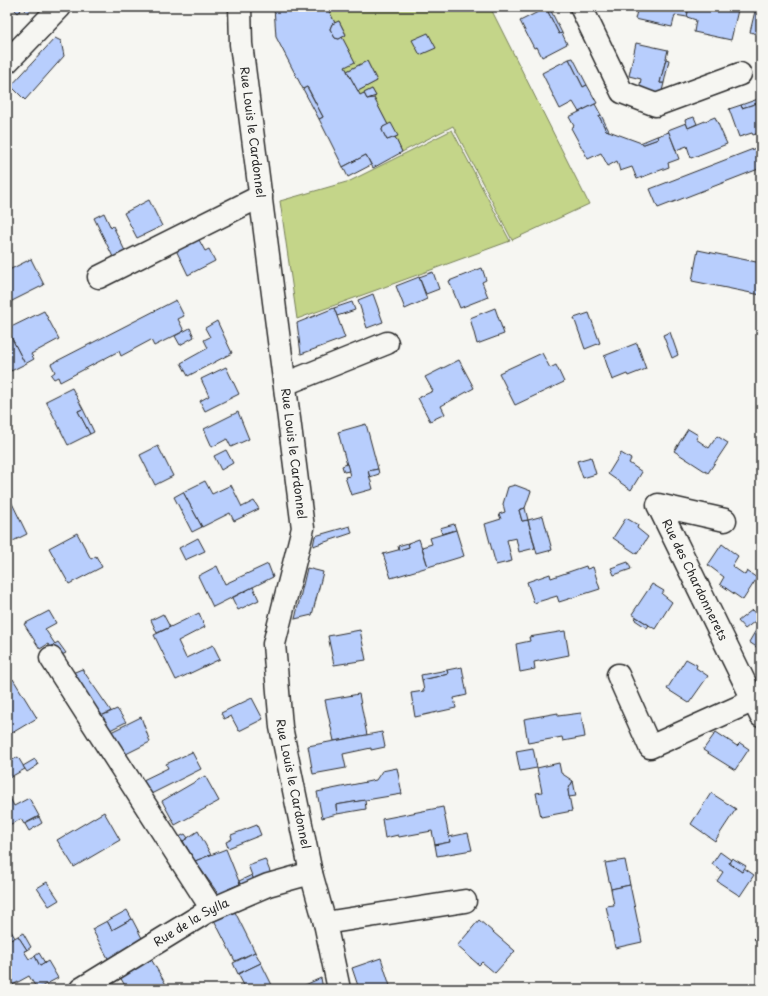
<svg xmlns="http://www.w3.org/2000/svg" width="768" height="996" viewBox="0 0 768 996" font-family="'Playpen Sans',sans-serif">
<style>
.green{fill:#c4d589;stroke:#78805a}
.building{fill:#b8cefd;stroke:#2b2b2b}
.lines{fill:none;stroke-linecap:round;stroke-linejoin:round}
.minor-casing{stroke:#2b2b2b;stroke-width:25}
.minor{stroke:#f6f6f2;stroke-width:22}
.labels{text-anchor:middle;stroke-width:3;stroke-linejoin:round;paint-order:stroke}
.street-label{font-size:12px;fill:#2b2b2b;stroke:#f6f6f2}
</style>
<rect width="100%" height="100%" fill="#f6f6f2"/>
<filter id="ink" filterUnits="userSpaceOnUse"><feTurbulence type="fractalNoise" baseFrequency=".025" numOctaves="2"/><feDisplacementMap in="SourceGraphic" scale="8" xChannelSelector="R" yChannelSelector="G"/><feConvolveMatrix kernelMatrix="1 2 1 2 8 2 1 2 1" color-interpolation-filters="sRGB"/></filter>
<g filter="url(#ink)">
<g class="green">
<path d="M327,7H490L589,204L512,240L453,126L402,152L395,137L397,136L388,125L374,98L376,96L372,89L360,95L358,91L377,81L367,61L347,71L345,67L342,37L346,34L339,21L335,23Z"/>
<path d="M452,130L510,241L297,319L280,201L350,181Z"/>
</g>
<g class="building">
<path d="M12,7H33L28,13L23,8L18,13Z"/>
<path d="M274,7H327L335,23L332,24L330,29L335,38L339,39L342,37L355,62L345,67L358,91L360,95L364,93L367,99L374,98L388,125L383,127L382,130L387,140L395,137L402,152L373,168L366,155L343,167L319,119L323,117L309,90L307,87L303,89L276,37Z"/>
<path d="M549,7L562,33L559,34L546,8Z"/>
<path d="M638,7H689L687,17L675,15L672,27L635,19Z"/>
<path d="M689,7H722L738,10L731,40L694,32L696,20L687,17Z"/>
<path d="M546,8L559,34L562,33L567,44L542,57L537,47L534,48L520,21Z"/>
<path d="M755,11L761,12V35L750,32Z"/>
<path d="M339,21L346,35L339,39L335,38L330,29L332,24Z"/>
<path d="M428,33L436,48L420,55L412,40Z"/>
<path d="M55,38L61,41L64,56L25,100L11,86Z"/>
<path d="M636,43L668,50L660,83H664L661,95L639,90L641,79L629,76Z"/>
<path d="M573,58L587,85L583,87L569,59Z"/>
<path d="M569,59L583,87L587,85L597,103L579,112L573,102L560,109L542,73Z"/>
<path d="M666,59L669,60L664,83H660Z"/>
<path d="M367,61L377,81L358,91L347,71Z"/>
<path d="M307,87L323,117L319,119L303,89Z"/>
<path d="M372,89L376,96L367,99L364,93Z"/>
<path d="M761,98V102L742,108L741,105Z"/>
<path d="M761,102V132L753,135L752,133L739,137L729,109L741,105L742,108Z"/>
<path d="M595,104L601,115L599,116L606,130L644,144L658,139L657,136L669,132L679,159L668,163L669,167L637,179L632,167L620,171L617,161L608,166L601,153L588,159L571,128L574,126L569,117Z"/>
<path d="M601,115L609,131L606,130L599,116Z"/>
<path d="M694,117L697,124L688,128L685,120Z"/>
<path d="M715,117L727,144L691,158L687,146L676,150L668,130L686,123L688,128Z"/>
<path d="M391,123L398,136L390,139L387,140L382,130L383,127Z"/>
<path d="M657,136L658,139L644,144L640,143Z"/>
<path d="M761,146V168L658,208L650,189Z"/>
<path d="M366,155L371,165L348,177L343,167Z"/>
<path d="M149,200L162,226L137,238L124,213Z"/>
<path d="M104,213L111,228L113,226L126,253L114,259L94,218Z"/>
<path d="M198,238L205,251L209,249L215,261L188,275L176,250Z"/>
<path d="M698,250L761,263V295L692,281Z"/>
<path d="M31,259L44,285L8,303L7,300V271Z"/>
<path d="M482,268L486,280L482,282L488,297L460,308L449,281Z"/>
<path d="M433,272L439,289L426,294L419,277Z"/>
<path d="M419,277L427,299L405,309L396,286Z"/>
<path d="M373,294L383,322L367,328L358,300Z"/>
<path d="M176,300L184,316L178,319L184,331L154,346L151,340L121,356L119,351L60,382L58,377L54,379L51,375L55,372L51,364Z"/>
<path d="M352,302L355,310L337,316L334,308Z"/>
<path d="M334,308L345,338L301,354L297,323Z"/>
<path d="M495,308L504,334L477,344L470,318Z"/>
<path d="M44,311L59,339L31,354L34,359L25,364L7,329Z"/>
<path d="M589,313L600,343L585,349L574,318Z"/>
<path d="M217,321L232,353L188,376L181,363L208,348L204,340L210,337L205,328Z"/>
<path d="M190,328L194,337L180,345L175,336Z"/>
<path d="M7,329L25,364L11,371L7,364Z"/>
<path d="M670,332L678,355L672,358L663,335Z"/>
<path d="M637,343L646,369L628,376L627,374L612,380L604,356Z"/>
<path d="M542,353L550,368L556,365L564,382L515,405L499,373Z"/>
<path d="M459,360L474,388L441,406L445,414L430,421L418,398L433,391L425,377Z"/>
<path d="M226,367L239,394L205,411L200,401L209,396L201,379Z"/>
<path d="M72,388L83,409L78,411L90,434L68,445L46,401Z"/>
<path d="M83,409L94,432L90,434L78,411Z"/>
<path d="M238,412L249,439L231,447L227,439L212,447L204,429Z"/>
<path d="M366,424L378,469L368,471L373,489L351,495L345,477L350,476L338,432Z"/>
<path d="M688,429L698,435L696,439L709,448L717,436L728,443L708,473L674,451Z"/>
<path d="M158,446L173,476L155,485L140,455Z"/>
<path d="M226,450L233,463L221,470L214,456Z"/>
<path d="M621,453L631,459L629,463L642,472L631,490L608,474Z"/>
<path d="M591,457L596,474L583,478L577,461Z"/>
<path d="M347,464L349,471L344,472L342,466Z"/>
<path d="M378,469L379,474L370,477L368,471Z"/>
<path d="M205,481L212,494L231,485L242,507L254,501L259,509L234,521L230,513L202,527L183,492Z"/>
<path d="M515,485L531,491L525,508L519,510L522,521L528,520L535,548L519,552L516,538L507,540L512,561L496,565L485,524L501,519L499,514L505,512L503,504L508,487Z"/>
<path d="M183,492L202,527L192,532L174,497Z"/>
<path d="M7,493L27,534L7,544Z"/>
<path d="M525,508L528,520L522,521L519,510Z"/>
<path d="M543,516L552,550L537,554L528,520Z"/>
<path d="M626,518L638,525L637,528L648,537L637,554L613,538Z"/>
<path d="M454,524L456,530L442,534L440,528Z"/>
<path d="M350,526L352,533L313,546L315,536Z"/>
<path d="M456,530L464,556L428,567L422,547L432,544L430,538Z"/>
<path d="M77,533L91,559L96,556L102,567L69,584L49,548Z"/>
<path d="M198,538L205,551L185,560L179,548Z"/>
<path d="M419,539L428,567L391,578L383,554L409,547L408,543Z"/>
<path d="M408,543L409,547L399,550L398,546Z"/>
<path d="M722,544L738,556L732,566L745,575L747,571L757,578L743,600L720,584L724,577L708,565Z"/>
<path d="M628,562L631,569L614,575L611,568Z"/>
<path d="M268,564L273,577L213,607L198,576L217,566L225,584Z"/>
<path d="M586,566L587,569L593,567L600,589L559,602L557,596L534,603L527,582L550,574L551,578Z"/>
<path d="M307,568L323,572L312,615L295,619Z"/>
<path d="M652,584L664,591L662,594L672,602L655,629L632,614Z"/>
<path d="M253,587L259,600L238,610L232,598Z"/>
<path d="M752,610L759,618L745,629L738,621Z"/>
<path d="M49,611L56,623L45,629L55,644L50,647L48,644L40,649L24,624Z"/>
<path d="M199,613L205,627L178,641L186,658L213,645L220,659L176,680L154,635Z"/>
<path d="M163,614L170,627L157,633L151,620Z"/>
<path d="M636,617L649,625L647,628L635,620Z"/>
<path d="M759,625L761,626V650L749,642Z"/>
<path d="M360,630L366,660L334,665L328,636Z"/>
<path d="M565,631L569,655L534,662L535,669L520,672L516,644L530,641L529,637Z"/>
<path d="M58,642L66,653L57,657L50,647Z"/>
<path d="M686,659L697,665L696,668L708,676L689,703L667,689Z"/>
<path d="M462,667L467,695L454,698L456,708L415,717L411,693L424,691L422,680L448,674L447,670Z"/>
<path d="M82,669L111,711L99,717L70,674Z"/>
<path d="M447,670L448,674L422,680L421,675Z"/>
<path d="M13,679L37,718L12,733L7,726V683Z"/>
<path d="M359,694L367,735L334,741L325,700Z"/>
<path d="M252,698L263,719L239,731L231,716L224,719L221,713Z"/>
<path d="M117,709L126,722L108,731L99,717Z"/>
<path d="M558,713V716L581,713L585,737L563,741L562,737L528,743L524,719Z"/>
<path d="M141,717L150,742L124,755L109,733Z"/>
<path d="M382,732L385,747L371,750V748L343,754L346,768L313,774L308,746Z"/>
<path d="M716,732L737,746L740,743L749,749L735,770L703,750Z"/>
<path d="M533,748L537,768L520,771L516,751Z"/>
<path d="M192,752L201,769L151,794L141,781L168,768L166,764Z"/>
<path d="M18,757L25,769L7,779V763Z"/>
<path d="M35,759L38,765L27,772L23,766Z"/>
<path d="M559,763L561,773L573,781L568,790L572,811L541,817L536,793L542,792L537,768Z"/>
<path d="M397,768L402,794L336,805L337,814L322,818L317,792L376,780L382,771Z"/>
<path d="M205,776L219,801L175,825L162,801Z"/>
<path d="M573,781L576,796L569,797L568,790Z"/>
<path d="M711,793L736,809L715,841L691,824Z"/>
<path d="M9,796L14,806L29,798L39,816L24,824L21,819L7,826V797Z"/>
<path d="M365,800L366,809L337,814L336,805Z"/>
<path d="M443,807L450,842L435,845L432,831L399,837L398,835L385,838L382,819Z"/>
<path d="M104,812L120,840L74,867L57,840Z"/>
<path d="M39,817L42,823L29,831L25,824Z"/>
<path d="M257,825L261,835L228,848L226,842L232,839L231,835Z"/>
<path d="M198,831L211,855L195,861L183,841Z"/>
<path d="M468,833L472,850L437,856L435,845L450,842L449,837Z"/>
<path d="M185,834L188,838L183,841L179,837Z"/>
<path d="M226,849L240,884L228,889L229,891L219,895L195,861Z"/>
<path d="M720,852L731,860L729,863L742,872L744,868L754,875L740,896L717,881L723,872L712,864Z"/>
<path d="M732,858L746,866L742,872L729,863Z"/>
<path d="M265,859L271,874L254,881L248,865Z"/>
<path d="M625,860L630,885L611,889L605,863Z"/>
<path d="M252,875L254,881L241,886L239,881Z"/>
<path d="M47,882L59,900L49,906L37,888Z"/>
<path d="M630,885L642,942L615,948L606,906L614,905L611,889Z"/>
<path d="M127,910L132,919L112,930L107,921Z"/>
<path d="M234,910L255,952L235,961L213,918Z"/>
<path d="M132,919L144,942L109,960L92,929L107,921L112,930Z"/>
<path d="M479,920L515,951L495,973L482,962L479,965L457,946Z"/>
<path d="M761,929V944L754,939Z"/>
<path d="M11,931L15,938L7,942V934Z"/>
<path d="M23,933L31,947L27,950L18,936Z"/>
<path d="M18,936L27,950L24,951L29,959L35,956L40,966L48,961L58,978L37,989L29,976L9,987L7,985V942Z"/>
<path d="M255,952L261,963L238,974L233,963Z"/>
<path d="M39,953L45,963L40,966L35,956Z"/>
<path d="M381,958L390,986L380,989H359L352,968Z"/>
<path d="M151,959L168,988L127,989L120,977Z"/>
<path d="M261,963L274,989H246L238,974Z"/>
<path d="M321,978L323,989H296Z"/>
</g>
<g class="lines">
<defs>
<g id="minor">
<path id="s1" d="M240,7L241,44L303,528L274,644L281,727L311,873L325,923L339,989"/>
<path d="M581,7L622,92L656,105L740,74"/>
<path d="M7,62L60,7"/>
<path d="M99,277L261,196"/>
<path d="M285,384L387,343"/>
<path id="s2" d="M725,520L658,505L761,716"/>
<path d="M51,658L212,909"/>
<path d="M618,675L650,747L761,697"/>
<path d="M325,923L465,901"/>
<path id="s3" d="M81,989L208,911L268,885L311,873"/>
</g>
</defs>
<use href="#minor" class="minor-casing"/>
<use href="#minor" class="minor"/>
</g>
</g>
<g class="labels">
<g class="street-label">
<text dy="4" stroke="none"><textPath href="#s1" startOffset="126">Rue Louis le Cardonnel</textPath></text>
<text dy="4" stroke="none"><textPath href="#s1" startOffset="450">Rue Louis le Cardonnel</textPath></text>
<text dy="4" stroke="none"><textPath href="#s2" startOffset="152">Rue des Chardonnerets</textPath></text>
<text dy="4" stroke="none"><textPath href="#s1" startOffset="786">Rue Louis le Cardonnel</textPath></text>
<text dy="4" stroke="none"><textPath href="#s3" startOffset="129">Rue de la Sylla</textPath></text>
</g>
</g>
<rect width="768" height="996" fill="none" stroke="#f6f6f2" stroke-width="24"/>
<rect x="12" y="12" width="744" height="972" fill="none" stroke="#2b2b2b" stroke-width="1.5" filter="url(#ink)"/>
</svg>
